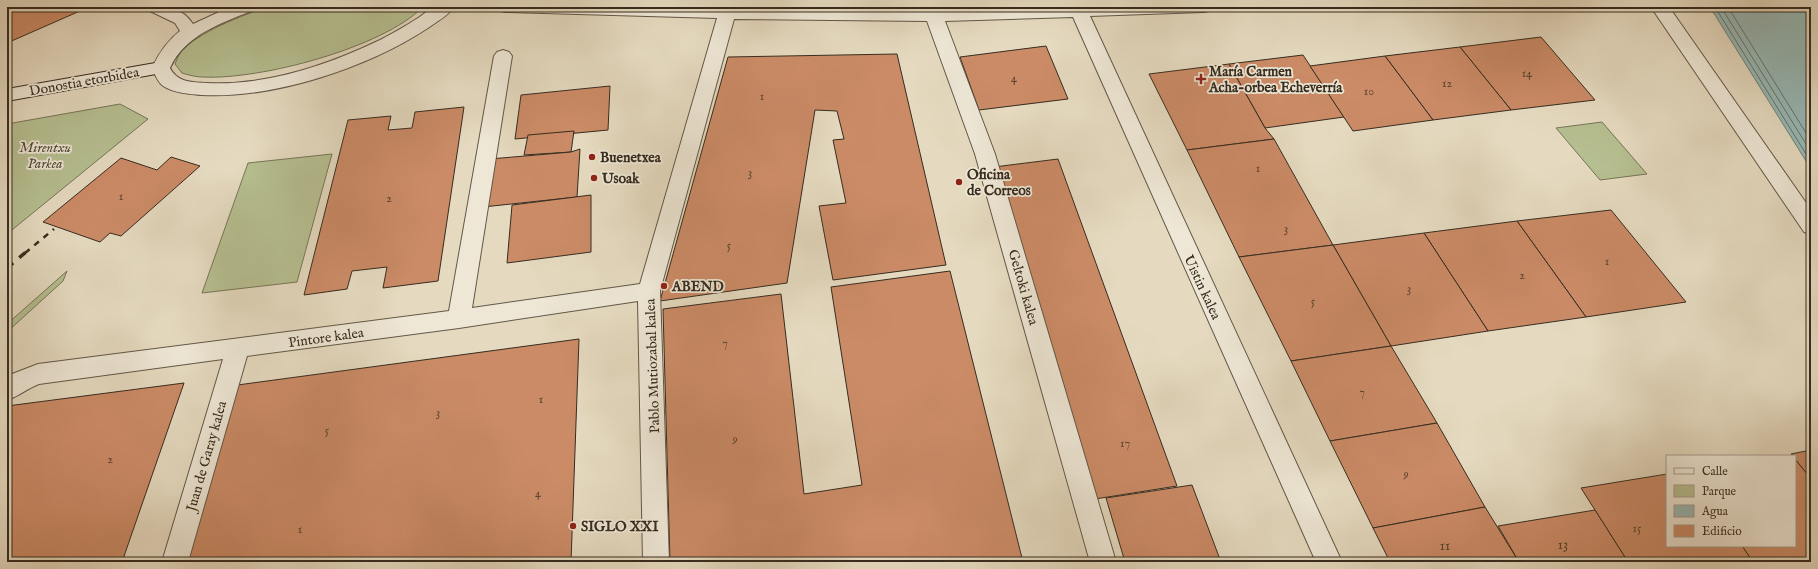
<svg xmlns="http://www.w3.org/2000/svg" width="1818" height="569" viewBox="0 0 1818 569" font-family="'IM FELL English',serif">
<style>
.green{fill:#b6bf91;stroke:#767658}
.water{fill:#97bab8;stroke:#70817b}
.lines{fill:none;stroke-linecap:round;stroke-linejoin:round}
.shore{stroke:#66736c;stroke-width:1}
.building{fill:#cb8b67;stroke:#362c1f}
.street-casing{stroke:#625847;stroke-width:2}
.secondary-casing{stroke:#362c1f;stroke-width:2}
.street{fill:#eee7d6;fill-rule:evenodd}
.secondary{fill:#eee7d6;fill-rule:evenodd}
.rail-far1{stroke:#362c1f;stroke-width:2.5;stroke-dasharray:6 6;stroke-linecap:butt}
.rail{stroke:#362c1f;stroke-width:3.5;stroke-dasharray:8 8;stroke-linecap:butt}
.poi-dot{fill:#8f2418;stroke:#eee7d6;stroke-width:1.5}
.labels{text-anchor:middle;stroke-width:3.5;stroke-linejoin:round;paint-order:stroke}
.number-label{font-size:12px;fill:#5b4431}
.poi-label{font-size:14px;font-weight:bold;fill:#362c1f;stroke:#eee7d6;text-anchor:start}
.street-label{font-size:14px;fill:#362c1f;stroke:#eee7d6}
.park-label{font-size:14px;font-style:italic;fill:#504936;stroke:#eee7d6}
.near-number-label{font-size:14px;fill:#5b4431}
</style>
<rect width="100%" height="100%" fill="#e5dac0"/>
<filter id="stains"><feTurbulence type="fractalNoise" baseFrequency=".005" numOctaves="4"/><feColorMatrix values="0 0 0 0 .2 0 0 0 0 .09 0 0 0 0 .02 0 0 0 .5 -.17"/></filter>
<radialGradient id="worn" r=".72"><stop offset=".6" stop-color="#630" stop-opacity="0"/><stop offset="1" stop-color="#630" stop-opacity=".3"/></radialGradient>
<g class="green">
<path d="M267,7H423C382,48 260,80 203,77C196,77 188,75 182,73L175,64C177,60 178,55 181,52C196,33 243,15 267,7Z"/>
<path d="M120,104L148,119L7,234V124Z"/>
<path d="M1602,122L1647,174L1600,180L1556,128Z"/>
<path d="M332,154L297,282L202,293L248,163Z"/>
<path d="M67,271L63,281L7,332V324Z"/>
</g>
<path class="water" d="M1710,7H1811V169Z"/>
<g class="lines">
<g class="shore">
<path d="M1715,7L1811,162"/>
<path d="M1721,7L1811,152"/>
<path d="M1728,7L1811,141"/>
</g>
</g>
<g class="building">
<path d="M7,7H89L7,43Z"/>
<path d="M1541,37L1595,100L1511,110L1460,47Z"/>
<path d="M1046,46L1068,99L979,110L960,57Z"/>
<path d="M1460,47L1511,110L1433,120L1385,56Z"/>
<path d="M897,54L946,265L833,280L819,206L846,203L833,140L844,139L837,111L815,110L787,283L660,301L728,57Z"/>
<path d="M1303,55L1344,117L1265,128L1229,64Z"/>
<path d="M1385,56L1433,120L1353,131L1310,66Z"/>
<path d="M1229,64L1265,128L1274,139L1187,150L1149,74Z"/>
<path d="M610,86L608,130L515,139L521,95Z"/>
<path d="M464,107L438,281L383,288L387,267L352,271L347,289L304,295L348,120L391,116L388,130L412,128L415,112Z"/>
<path d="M574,131L571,152L524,155L528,135Z"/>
<path d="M1274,139L1333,245L1239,257L1187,150Z"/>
<path d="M580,149L577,197L483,207L490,159L571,152Z"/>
<path d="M171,157L200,166L121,236L110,233L100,242L43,222L121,158L157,170Z"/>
<path d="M1058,159L1177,486L1095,499L994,167Z"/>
<path d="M591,195V252L507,263L512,205Z"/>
<path d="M1611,210L1686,302L1586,317L1517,221Z"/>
<path d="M1517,221L1586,317L1488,331L1424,233Z"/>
<path d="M1424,233L1488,331L1391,346L1333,245Z"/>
<path d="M1333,245L1391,346L1291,361L1239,257Z"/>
<path d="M950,271L1023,562H670L663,309L781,294L804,494L862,485L831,287Z"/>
<path d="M579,339L571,562H180L230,386Z"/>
<path d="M1391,346L1437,423L1330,441L1291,361Z"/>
<path d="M184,383L122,562H7V406Z"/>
<path d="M1437,423L1485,507L1373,528L1330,441Z"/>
<path d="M1811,450V479L1795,459V456L1791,454Z"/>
<path d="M1795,459L1811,479V562H1753L1742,546H1795Z"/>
<path d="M1667,474V546H1742L1753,562H1628L1581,488Z"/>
<path d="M1192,485L1221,562H1125L1106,498Z"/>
<path d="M1485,507L1519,562H1390L1373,528Z"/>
<path d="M1595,510L1628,562H1519L1498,526Z"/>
</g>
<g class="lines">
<defs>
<g id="street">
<path d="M147,7C166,7 181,6 193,24L230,7H254L251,11C220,24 185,35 170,68C178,83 192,82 207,83C266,86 328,65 380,40C393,33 406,26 418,18C423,15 430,8 435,7C441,6 448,7 454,7C448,16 436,22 428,28C367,68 274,99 201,95C189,94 174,93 163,86C157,81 155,74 152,68C159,53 167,41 180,31L175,23L150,11Z"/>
<path d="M497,7H702L934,11L1042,7H1212L1209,11L1203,12L1090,16L1342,562H1316L1073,17L945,21L995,154L1116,562H1090L975,154L927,21L734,19L660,291L669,562H643L638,301L459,328L247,356L188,562H162L223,359L39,384C28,388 19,396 7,400V376L38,364L449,311L494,56L497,52L503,50L509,52L512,56L472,308L640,284L717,18L506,12L500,11Z"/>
<path d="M1651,7H1669L1811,210V234L1804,232Z"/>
</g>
<path id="secondary" d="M161,62L167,64L170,68L167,72L7,101V89Z"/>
</defs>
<use href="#street" class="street-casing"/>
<use href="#secondary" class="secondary-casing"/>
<use href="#street" class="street"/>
<use href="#secondary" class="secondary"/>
<path class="rail-far1" d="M25,253L54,229"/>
<path class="rail" d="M7,268L26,252"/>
</g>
<g class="poi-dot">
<path d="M1199 73h4v4h4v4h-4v4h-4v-4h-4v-4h4z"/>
<circle cx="592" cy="157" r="4"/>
<circle cx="594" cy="178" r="4"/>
<circle cx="959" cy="182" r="4"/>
<circle cx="664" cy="286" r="4"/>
<circle cx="573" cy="526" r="4"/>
</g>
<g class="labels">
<g class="number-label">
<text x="1527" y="77">14</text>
<text x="1014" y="82">4</text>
<text x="1447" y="87">12</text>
<text x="1369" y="95">10</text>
<text x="762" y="100">1</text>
<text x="1258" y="172">1</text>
<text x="750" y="176">3</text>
<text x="121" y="200">1</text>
<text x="389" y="202">2</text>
<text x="1286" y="232">3</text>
<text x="729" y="249">5</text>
<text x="1607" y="265">1</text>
<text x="1522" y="279">2</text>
<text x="1409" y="292">3</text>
<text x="1313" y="305">5</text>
<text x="725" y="347">7</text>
<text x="1362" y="396">7</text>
<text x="541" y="403">1</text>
<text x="438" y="416">3</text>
<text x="327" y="434">5</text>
<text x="735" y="443">9</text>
<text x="1125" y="447">17</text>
<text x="110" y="463">2</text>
<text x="1406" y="478">9</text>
<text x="538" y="497">4</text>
<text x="1637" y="532">15</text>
<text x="300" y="533">1</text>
</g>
<g class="poi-label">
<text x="1209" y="76">María Carmen<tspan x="1209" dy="16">Acha-orbea Echeverría</tspan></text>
<text x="600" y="162">Buenetxea</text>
<text x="967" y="179">Oficina<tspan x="967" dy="16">de Correos</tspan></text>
<text x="602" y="183">Usoak</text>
<text x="672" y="291">ABEND</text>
<text x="581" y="531">SIGLO XXI</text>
</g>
<g class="street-label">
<text transform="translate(84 81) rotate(-10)" y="5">Donostia etorbidea</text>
<text transform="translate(1024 287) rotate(74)" y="5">Geltoki kalea</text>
<text transform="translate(1203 287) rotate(65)" y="5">Uistin kalea</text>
<text transform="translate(326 337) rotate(-8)" y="5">Pintore kalea</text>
<text transform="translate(652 366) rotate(-92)" y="5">Pablo Mutiozabal kalea</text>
<text transform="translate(206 456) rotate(-74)" y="5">Juan de Garay kalea</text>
</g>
<g class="park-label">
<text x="45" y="152">Mirentxu<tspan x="45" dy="16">Parkea</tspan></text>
</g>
<g class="near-number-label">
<text x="1563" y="549">13</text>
<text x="1445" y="550">11</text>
</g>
</g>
<rect width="1818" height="569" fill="none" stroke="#e5dac0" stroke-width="24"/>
<rect x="8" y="8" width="1802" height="553" fill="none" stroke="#362c1f" stroke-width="2"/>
<rect x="12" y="12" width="1794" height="545" fill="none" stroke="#362c1f"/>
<rect x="1666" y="455" width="130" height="92" fill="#eee7d6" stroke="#a49c8d"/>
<rect x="1674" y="468" width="20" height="6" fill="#eee7d6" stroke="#a49c8d"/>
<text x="1702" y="475" font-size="12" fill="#362c1f">Calle</text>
<rect x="1674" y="485" width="20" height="12" fill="#b6bf91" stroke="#a49c8d"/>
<text x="1702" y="495" font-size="12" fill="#362c1f">Parque</text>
<rect x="1674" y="505" width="20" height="12" fill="#97bab8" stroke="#a49c8d"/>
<text x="1702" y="515" font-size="12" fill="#362c1f">Agua</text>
<rect x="1674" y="525" width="20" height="12" fill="#cb8b67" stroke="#a49c8d"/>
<text x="1702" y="535" font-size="12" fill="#362c1f">Edificio</text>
<rect width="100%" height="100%" filter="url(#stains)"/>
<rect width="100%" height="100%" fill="url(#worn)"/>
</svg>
